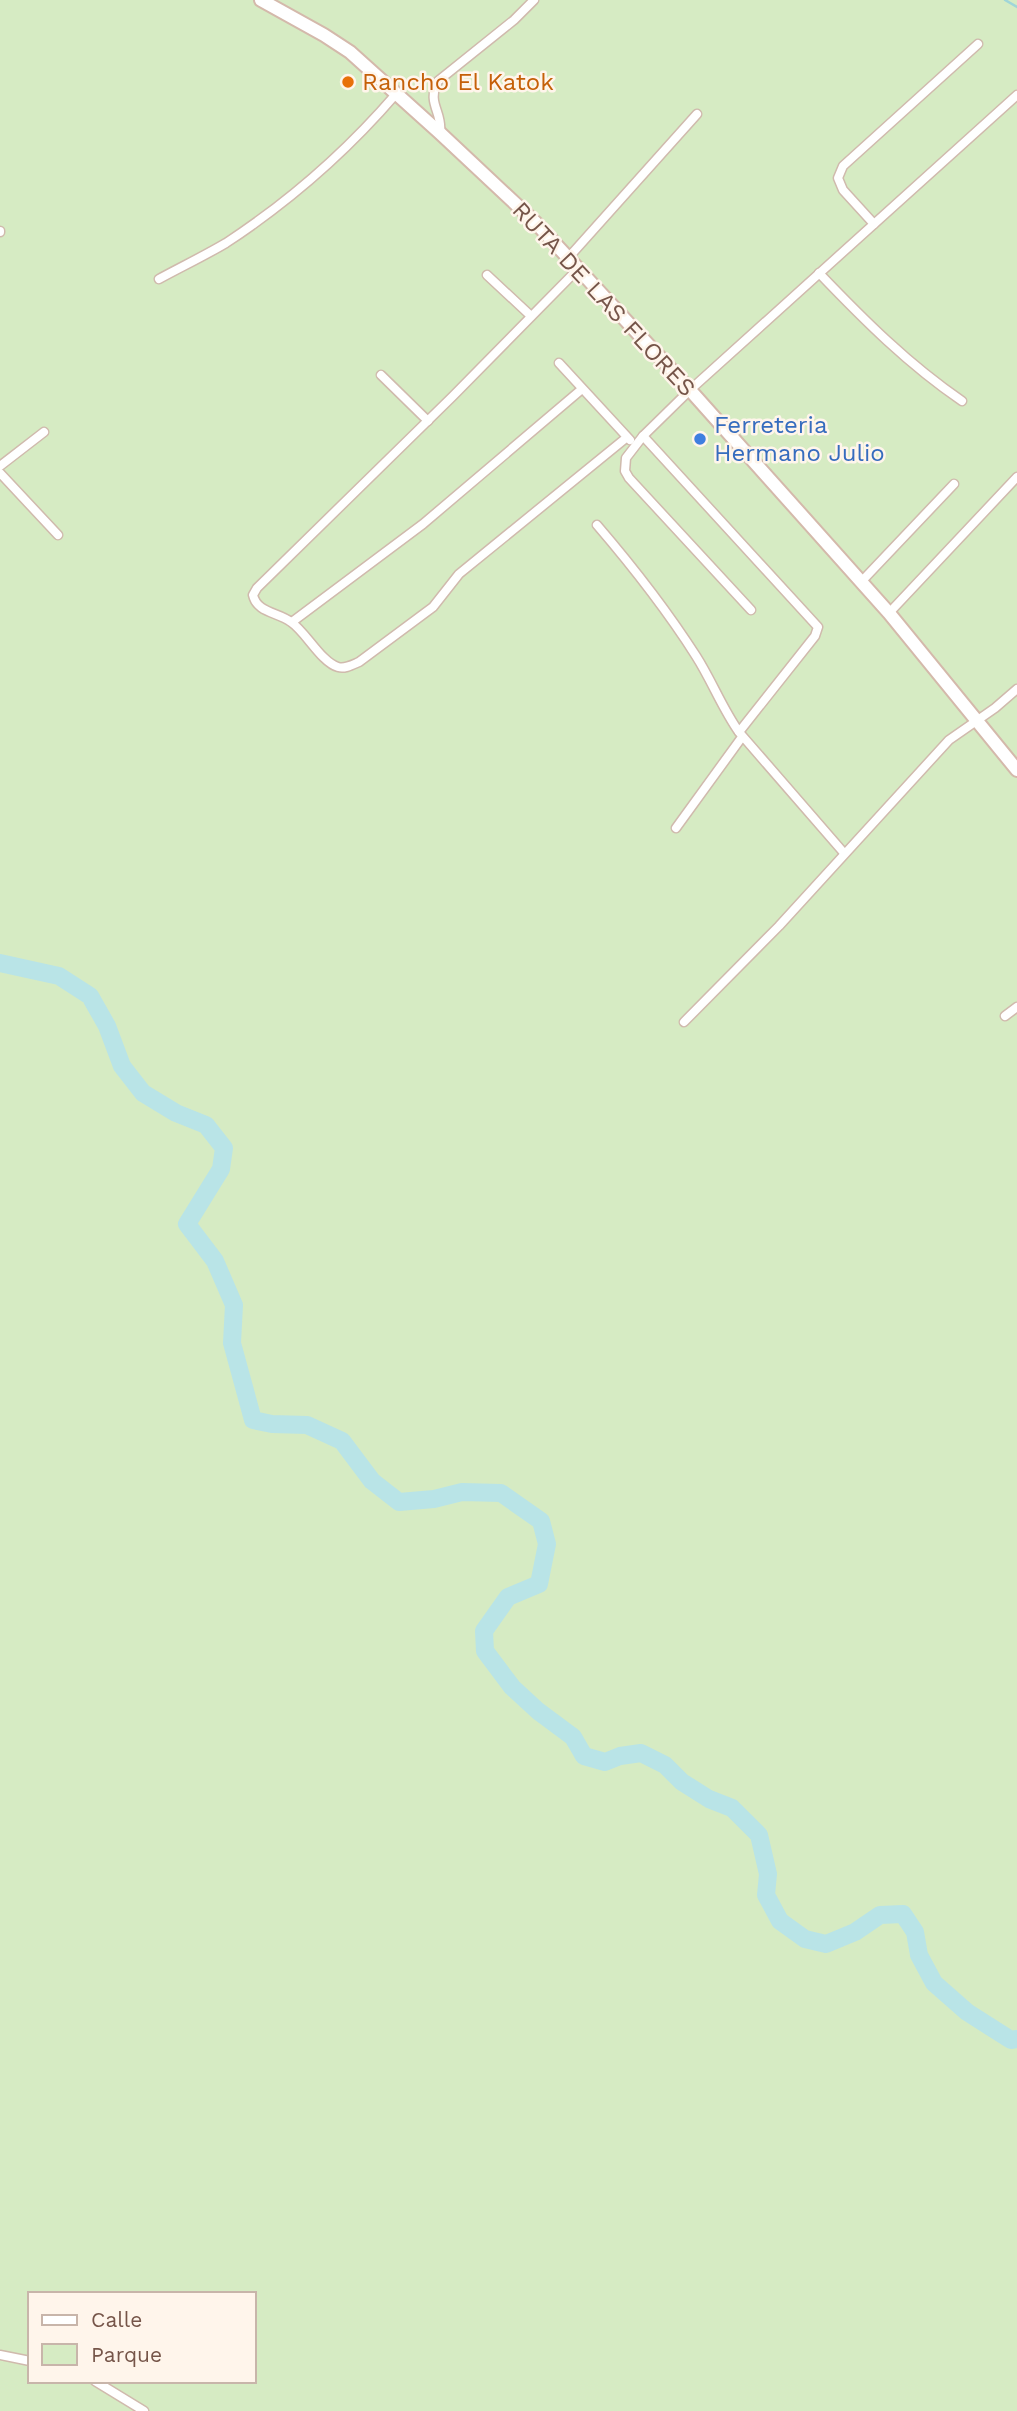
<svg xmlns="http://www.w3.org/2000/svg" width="1017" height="2411" viewBox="0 0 1017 2411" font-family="'Work Sans',sans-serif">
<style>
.green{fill:#d6ebc3;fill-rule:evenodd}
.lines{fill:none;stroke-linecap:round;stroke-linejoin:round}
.stream{stroke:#9fd5d9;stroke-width:2.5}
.river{stroke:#b9e4e7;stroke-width:18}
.street-casing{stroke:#d0baad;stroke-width:11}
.secondary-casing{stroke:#d4b9ab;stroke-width:16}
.street{stroke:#fff;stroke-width:8}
.secondary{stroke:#fff;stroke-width:12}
.food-dot{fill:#e8710a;stroke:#fff5eb;stroke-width:2.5}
.shop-dot{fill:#3f7fe0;stroke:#fff5eb;stroke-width:2.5}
.labels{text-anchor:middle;stroke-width:5;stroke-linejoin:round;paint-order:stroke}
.food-label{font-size:24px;fill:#c56008;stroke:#fff5eb;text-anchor:start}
.street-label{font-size:24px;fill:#765549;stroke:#fff5eb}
.shop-label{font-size:24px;fill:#366cbe;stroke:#fff5eb;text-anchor:start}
</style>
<rect width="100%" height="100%" fill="#fdf1e5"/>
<path class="green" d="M0,0H1017V2411H0ZM30,2294H254V2381H30Z"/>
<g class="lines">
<path class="stream" d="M1005,0L1017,7"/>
<path class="river" d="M0,963L59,976L90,996L107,1026L122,1066L143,1093L176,1113L206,1125L224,1148L221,1169L187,1224L215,1261L234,1305L232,1343L253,1420L272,1424L307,1425L342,1441L372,1481L399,1502L434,1499L462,1492L501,1493L541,1521L547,1544L539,1584L508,1597L484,1631L485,1651L512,1687L538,1711L573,1737L584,1756L605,1762L620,1756L641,1753L665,1765L682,1782L709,1799L732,1808L759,1835L768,1874L766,1895L780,1921L805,1939L826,1944L855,1932L880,1915L903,1914L915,1932L919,1955L934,1983L967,2012L1011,2040L1017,2039"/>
<defs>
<g id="street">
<path d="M440,133C443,111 426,104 438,81L514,20L534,0"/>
<path d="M874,224L843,190L838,178L843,166L978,44"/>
<path d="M0,232V231"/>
<path d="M569,257L697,114"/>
<path d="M579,268L453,396L257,588L253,595C257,613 278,612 291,622C306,632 321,662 338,667C345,669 352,665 359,662L433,607L459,574L626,438"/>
<path d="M819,273C864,320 908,364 962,401"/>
<path d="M487,275L531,316"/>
<path d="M159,279C181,267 204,256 226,243C290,201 346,152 396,94"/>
<path d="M559,363L630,440"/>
<path d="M381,375L428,421"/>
<path d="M643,436L818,627L815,636L739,732L844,853"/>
<path d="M0,466L44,432"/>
<path d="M0,473L58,535"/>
<path d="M597,525C633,567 666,609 696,656C712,681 722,708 739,732"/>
<path d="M861,582L954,484"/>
<path d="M751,610L629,478L625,471L626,458L643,436L690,390L1017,95"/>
<path d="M889,613L1017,477"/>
<path d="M292,622L423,524L582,389"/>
<path d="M676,828L742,737"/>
<path d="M1005,1016L1017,1007"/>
<path d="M684,1022L779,926L949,740L995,708L1017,689"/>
<path d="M0,2355L30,2361"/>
<path d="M95,2381L144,2411"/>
</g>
<path id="secondary" d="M261,0L324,35L350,52L440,133L536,223L690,390L889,613L1017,770"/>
</defs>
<use href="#street" class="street-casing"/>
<use href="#secondary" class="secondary-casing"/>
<use href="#street" class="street"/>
<use href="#secondary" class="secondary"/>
</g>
<circle class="food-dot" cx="348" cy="82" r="7"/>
<circle class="shop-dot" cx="700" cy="439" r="7"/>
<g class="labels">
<g class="food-label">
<text x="362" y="90">Rancho El Katok</text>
</g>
<g class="street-label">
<text transform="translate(604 299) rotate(47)" y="8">RUTA DE LAS FLORES</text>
</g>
<g class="shop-label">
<text x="714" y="433">Ferreteria<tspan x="714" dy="28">Hermano Julio</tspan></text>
</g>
</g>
<rect x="28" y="2292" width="228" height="91" fill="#fff5eb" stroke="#c8b5aa" stroke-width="2"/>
<rect x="42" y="2315" width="35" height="10" fill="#ffffff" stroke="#c8b5aa" stroke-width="2"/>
<text x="91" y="2327" font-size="21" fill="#765549">Calle</text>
<rect x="42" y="2344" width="35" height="21" fill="#d6ebc3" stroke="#c8b5aa" stroke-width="2"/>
<text x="91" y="2362" font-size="21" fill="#765549">Parque</text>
</svg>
